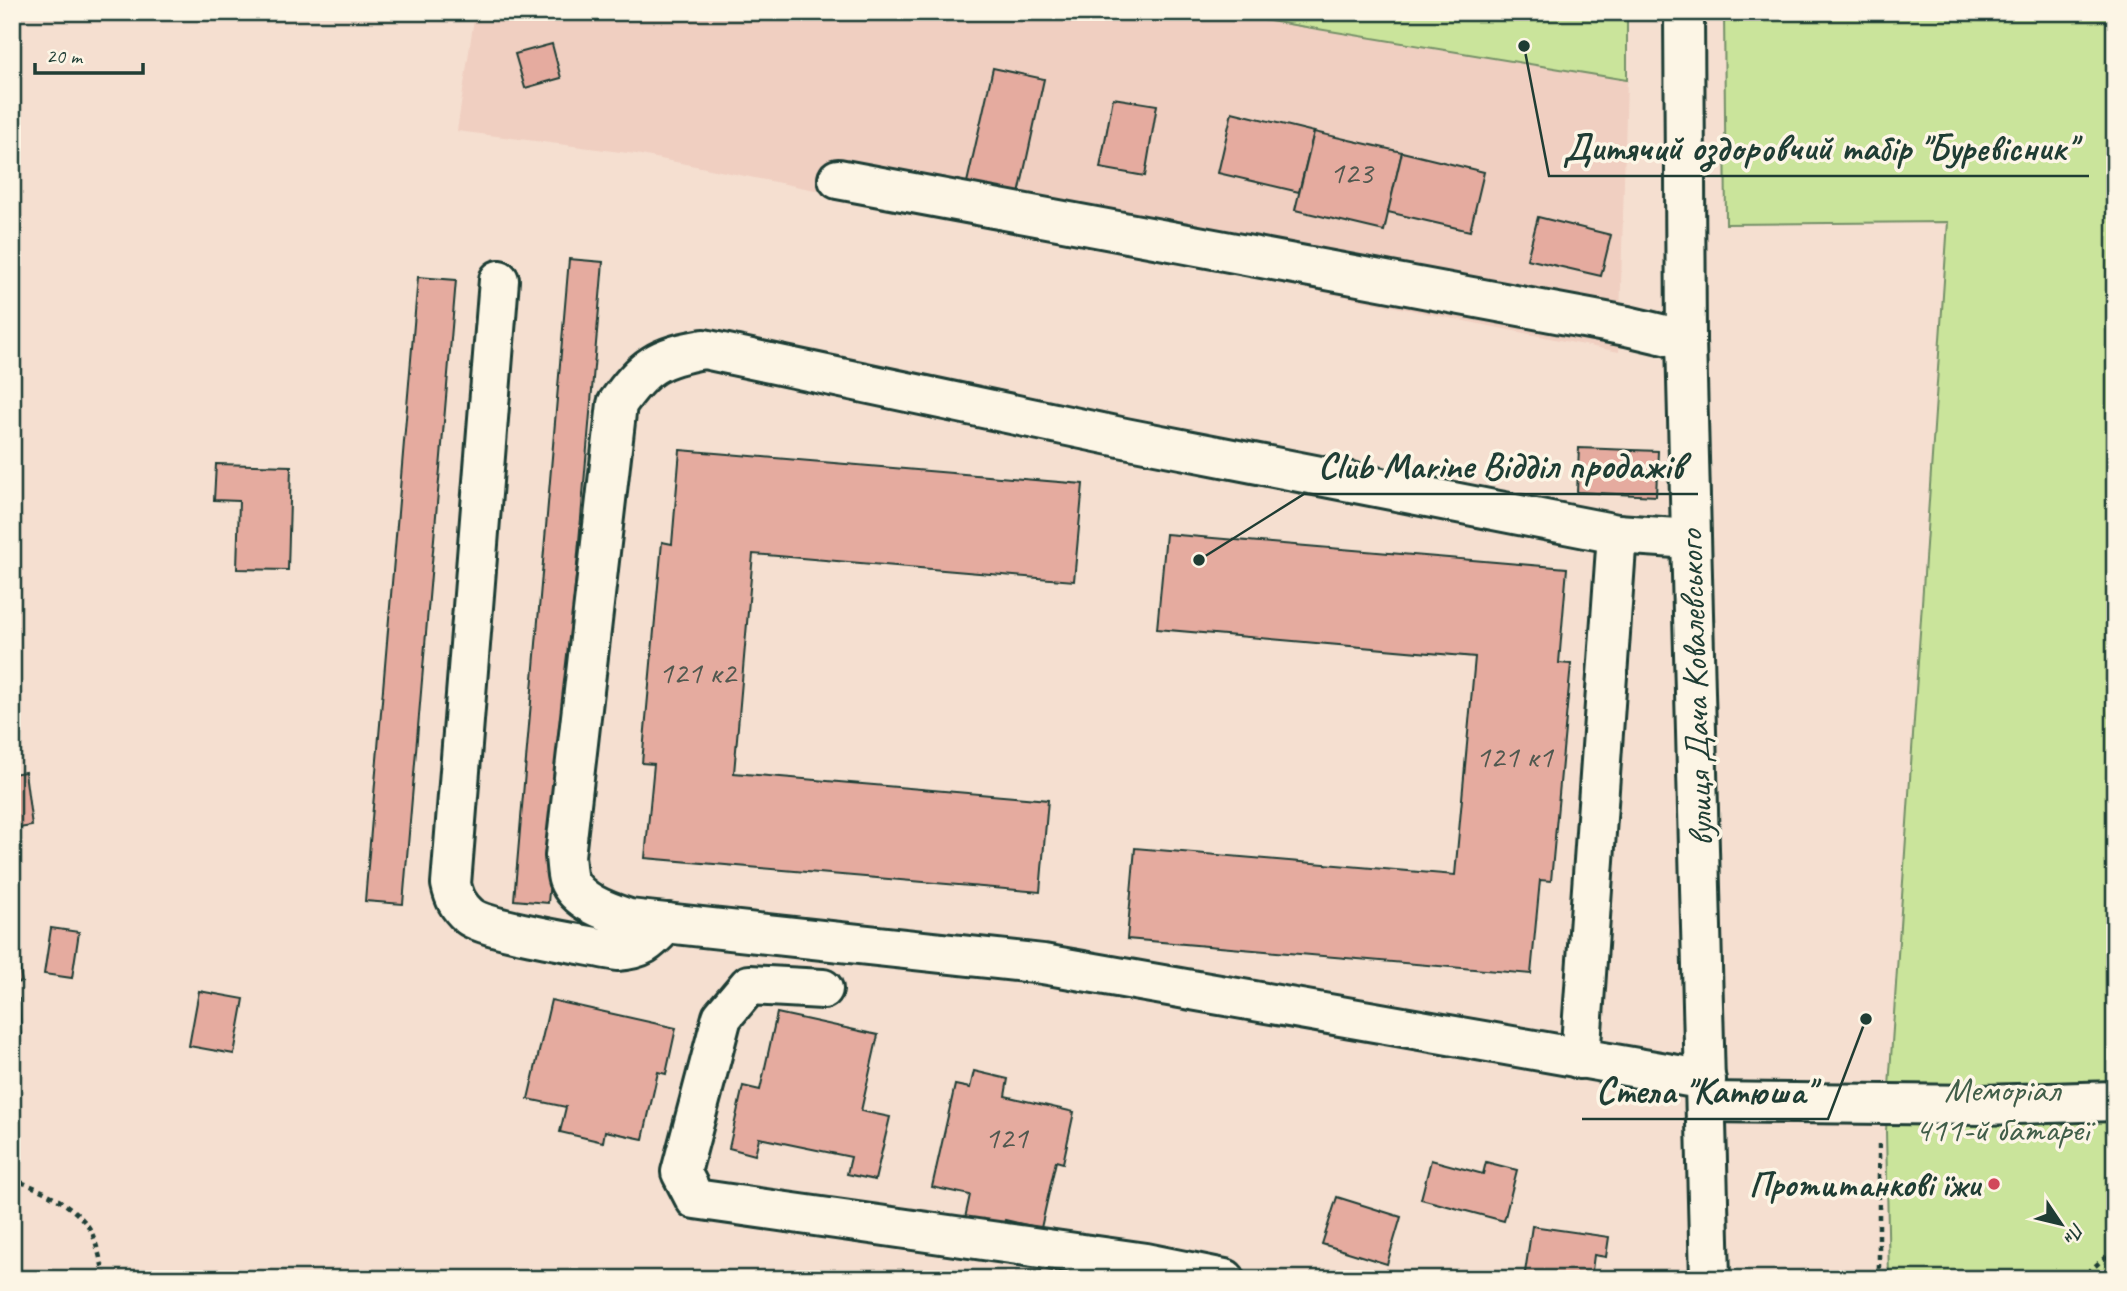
<svg xmlns="http://www.w3.org/2000/svg" width="2127" height="1291" viewBox="0 0 2127 1291" font-family="Caveat,sans-serif">
<style>
.built{fill:#f0cfc1}
.green{fill:#cae49b;stroke:#749068;stroke-width:2}
.building{fill:#e5ab9f;stroke:#1f3d34;stroke-width:2}
.lines{fill:none;stroke-linecap:round;stroke-linejoin:round}
.minor-casing{stroke:#1f3d34;stroke-width:44}
.path{stroke:#1f3d34;stroke-width:4.5;stroke-dasharray:5 5;stroke-linecap:butt}
.minor{stroke:#fcf5e5;stroke-width:38}
.poi-dot{fill:#d1495b;stroke:#fcf5e5;stroke-width:2.5}
.labels{text-anchor:middle;stroke-width:7;stroke-linejoin:round;paint-order:stroke}
.number-label{font-size:32px;fill:#50584f}
.street-label{font-size:35px;fill:#1f3d34;stroke:#fcf5e5}
.park-label{font-size:35px;fill:#415e49;stroke:#fcf5e5}
.poi-label{font-size:35px;font-weight:bold;fill:#1f3d34;stroke:#fcf5e5;text-anchor:end}
.leader{fill:none;stroke:#1f3d34;stroke-width:2.5}
.callout-dot{fill:#1f3d34;stroke:#fcf5e5;stroke-width:2.5}
.callout-label{font-size:37px;text-anchor:middle;font-weight:bold;fill:#1f3d34;stroke:#fcf5e5;stroke-width:7;stroke-linejoin:round;paint-order:stroke}
</style>
<rect width="100%" height="100%" fill="#f5dfd0"/>
<filter id="ink" filterUnits="userSpaceOnUse"><feTurbulence type="fractalNoise" baseFrequency=".0143" numOctaves="2"/><feDisplacementMap in="SourceGraphic" scale="14" xChannelSelector="R" yChannelSelector="G"/><feConvolveMatrix kernelMatrix="1 2 1 2 8 2 1 2 1" color-interpolation-filters="sRGB"/></filter>
<g filter="url(#ink)">
<path class="built" d="M475,12H1215L1627,80L1619,352L636,154L457,131Z"/>
<g class="green">
<path d="M1215,12H1627V80Z"/>
<path d="M1724,12H2115V1279H1889L1886,1131L1948,222L1726,224Z"/>
</g>
<g class="building">
<path d="M552,44L561,78L525,88L515,54Z"/>
<path d="M993,68L1044,79L1018,199L966,187Z"/>
<path d="M1113,98L1157,105L1145,176L1100,168Z"/>
<path d="M1232,112L1314,132L1299,192L1218,173Z"/>
<path d="M1314,132L1402,152L1384,231L1295,210Z"/>
<path d="M1402,152L1484,172L1470,231L1388,212Z"/>
<path d="M1538,217L1611,235L1601,276L1527,259Z"/>
<path d="M569,259L603,262L548,903L514,900Z"/>
<path d="M418,277L456,280L403,904L365,901Z"/>
<path d="M1579,448L1658,451L1656,496L1577,492Z"/>
<path d="M680,450L1083,484L1074,581L753,554L734,773L1048,800L1040,892L645,858L654,764L642,763L662,542L672,544Z"/>
<path d="M216,464L291,466L288,570L237,569L239,501L214,500Z"/>
<path d="M1166,534L1567,568L1559,663L1571,664L1551,881L1540,880L1531,974L1127,939L1135,848L1455,875L1475,657L1157,629Z"/>
<path d="M25,772L32,826L12,829V774Z"/>
<path d="M51,928L79,932L72,978L44,974Z"/>
<path d="M17,953L22,982L12,983V954Z"/>
<path d="M199,991L244,999L234,1054L189,1046Z"/>
<path d="M12,999H19L21,1035H12Z"/>
<path d="M551,1000L676,1028L666,1074L658,1072L643,1139L605,1131L603,1142L560,1132L566,1107L528,1099Z"/>
<path d="M777,1013L878,1035L861,1111L890,1117L875,1180L847,1174L851,1157L759,1138L755,1155L729,1148L743,1086L760,1090Z"/>
<path d="M974,1071L1008,1079L1005,1096L1074,1112L1063,1163L1056,1161L1041,1228L1005,1220L1003,1226L965,1218L970,1195L932,1187L955,1085L970,1088Z"/>
<path d="M1431,1160L1483,1174L1486,1162L1517,1170L1504,1221L1421,1199Z"/>
<path d="M1337,1197L1401,1217L1387,1264L1322,1244Z"/>
<path d="M1532,1226L1609,1237L1606,1257L1594,1255L1591,1279H1524Z"/>
</g>
<g class="lines">
<defs>
<g id="minor">
<path d="M1684,12L1686,340L1710,1279"/>
<path d="M838,179L1627,326L1686,340"/>
<path d="M499,280L451,884C454,898 458,906 469,916C486,930 589,945 617,951C644,949 649,942 667,923"/>
<path d="M1691,539L1617,534L1125,438L704,349C657,357 644,366 617,404L565,856C566,863 566,873 568,879C577,902 608,912 629,919L1043,964L1706,1080"/>
<path d="M823,989L749,985L722,1017L681,1172L695,1199L1146,1263L1225,1279"/>
<path d="M1580,1059L1617,534"/>
<path d="M1707,1102L1982,1105L2115,1101"/>
</g>
</defs>
<use href="#minor" class="minor-casing"/>
<g class="path">
<path d="M12,1179C39,1188 70,1202 88,1226C96,1237 101,1264 106,1279"/>
<path d="M1879,1279V1140"/>
<path d="M2080,1279L2115,1249"/>
</g>
<use href="#minor" class="minor"/>
</g>
</g>
<circle class="poi-dot" cx="1994" cy="1184" r="7"/>
<g class="labels">
<g class="number-label">
<text x="1351" y="183">123</text>
<text x="697" y="683">121 к2</text>
<text x="1514" y="767">121 к1</text>
<text x="1006" y="1148">121</text>
</g>
<g class="street-label">
<text transform="translate(1695 688) rotate(-92)" y="12">вулиця Дача Ковалевського</text>
</g>
<g class="park-label">
<text x="2002" y="1101">Меморіал<tspan x="2002" dy="40">411-й батареї</tspan></text>
</g>
<g class="poi-label">
<text x="1980" y="1196">Протитанкові їжи</text>
</g>
</g>
<path class="leader" d="M1524 46L1549 176H2089M1199 560L1304 494H1698M1866 1019L1828 1119H1582"/>
<g class="callout-dot">
<circle cx="1524" cy="46" r="7"/>
<circle cx="1199" cy="560" r="7"/>
<circle cx="1866" cy="1019" r="7"/>
</g>
<g class="callout-label">
<text x="1819" y="160">Дитячий оздоровчий табір "Буревісник"</text>
<text x="1501" y="478">Club Marine Відділ продажів</text>
<text x="1705" y="1103">Стела "Катюша"</text>
</g>
<rect width="2127" height="1291" fill="none" stroke="#fcf5e5" stroke-width="42"/>
<rect x="21" y="21" width="2085" height="1249" fill="none" stroke="#1f3d34" stroke-width="2.5" filter="url(#ink)"/>
<g transform="translate(2061 1224) rotate(125)" stroke="#fcf5e5" stroke-width="5" paint-order="stroke">
<path d="M0-5L12 26L0 18L-12 26Z" fill="#1f3d34"/>
<text y="-10" font-size="19" font-weight="bold" text-anchor="middle" fill="#1f3d34">Пн</text>
</g>
<path d="M35 63v10h108v-10" fill="none" stroke="#1f3d34" stroke-width="3.5"/>
<text x="46" y="63" font-size="21" fill="#1f3d34" stroke="#fcf5e5" stroke-width="5" paint-order="stroke">20 m</text>
</svg>
